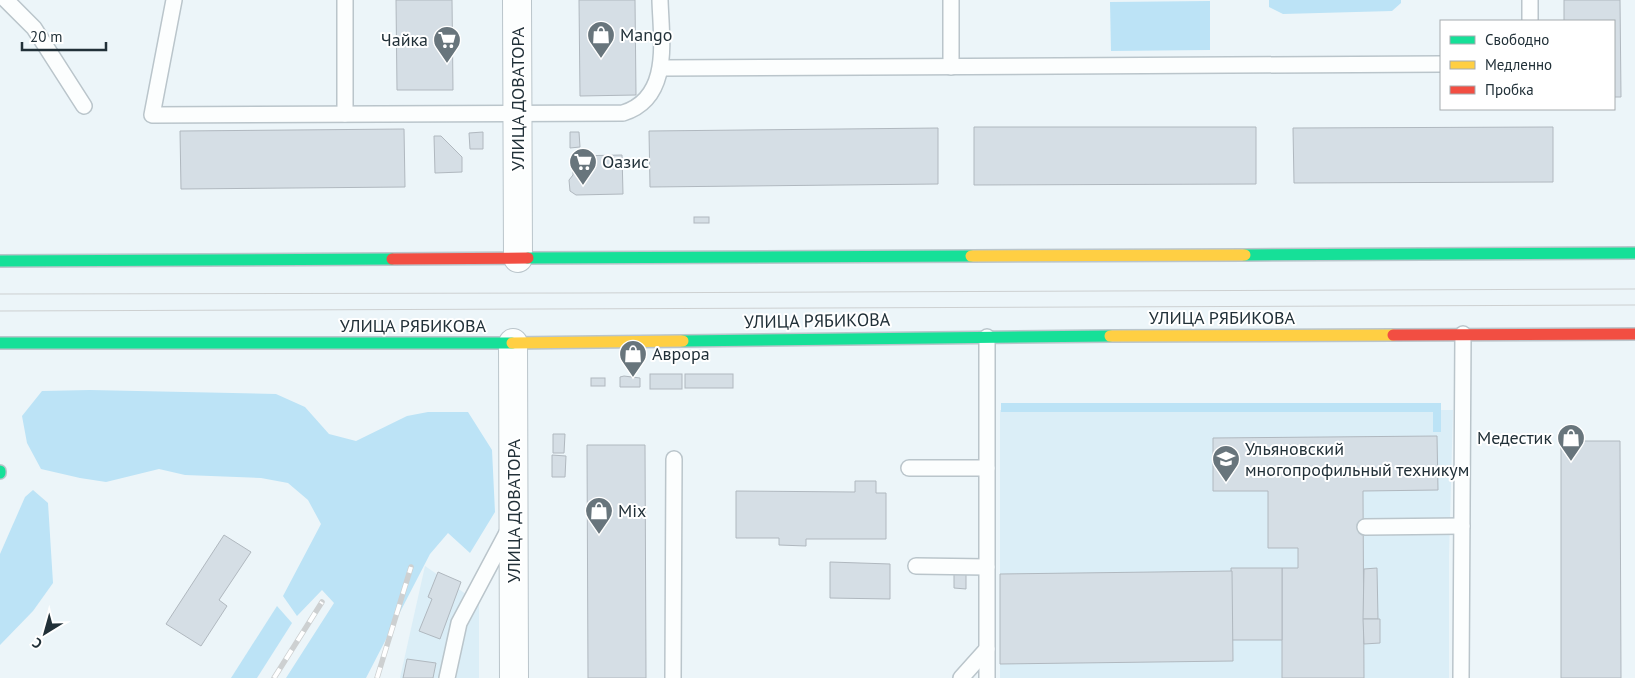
<svg xmlns="http://www.w3.org/2000/svg" width="1635" height="678" viewBox="0 0 1635 678" font-family="'PT Sans',sans-serif">
<style>
.built{fill:#dbeef7}
.green{fill:#bce3f6}
.building{fill:#d5dee5;stroke:#b0b8bf}
.lines{fill:none;stroke-linecap:round;stroke-linejoin:round}
.lane-casing{stroke:#bac5cb;stroke-width:18}
.street-casing{stroke:#bac5cb;stroke-width:30}
.fast-casing{stroke:#bac5cb;stroke-width:14}
.slow-casing{stroke:#bac5cb;stroke-width:14}
.jam-casing{stroke:#bac5cb;stroke-width:14}
.lane{stroke:#fcfefe;stroke-width:15}
.street{stroke:#fcfefe;stroke-width:28}
.fast{stroke:#16e098;stroke-width:11}
.slow{stroke:#ffcf43;stroke-width:11}
.jam{stroke:#f24e42;stroke-width:11}
.tram{stroke:#cdd0d1;stroke-width:1}
.rail-casing{stroke:#cdd0d1;stroke-width:5.5}
.rail{stroke:#fff;stroke-width:4;stroke-dasharray:11;stroke-linecap:butt}
.labels{text-anchor:middle;stroke-width:4;stroke-linejoin:round;paint-order:stroke}
.poi-label{font-size:18px;fill:#213038;stroke:#fff;text-anchor:start}
.street-label{font-size:18px;fill:#213038;stroke:#fff}
</style>
<rect width="100%" height="100%" fill="#ecf5f9"/>
<g class="built">
<path d="M1000,410H1453L1449,556V678H1000Z"/>
<path d="M425,566L479,603V678H400Z"/>
</g>
<g class="green">
<path d="M1269,0H1401V3L1392,11L1283,14L1269,7Z"/>
<path d="M1210,1V50L1111,51L1110,2Z"/>
<path d="M90,390L276,394L305,407L329,434L356,441L407,416L428,412H468L492,450L495,512L470,553L448,533L430,554L366,678H286L334,603L322,590L297,616L283,596L321,524L308,500L288,483L261,478L185,475L159,469L106,482L80,478L41,469L27,443L22,416L42,391Z"/>
<path d="M1001,403H1441V432H1433V412H1001Z"/>
<path d="M33,490L48,503L53,583L33,611L0,645V554L25,497Z"/>
<path d="M277,606L292,623L257,678H231Z"/>
</g>
<g class="building">
<path d="M396,0H452L453,90H397Z"/>
<path d="M579,0H635L636,95L580,96Z"/>
<path d="M1564,0H1620L1621,97H1614V21H1564Z"/>
<path d="M974,127H1256V184L974,185Z"/>
<path d="M1553,127V182L1294,183L1293,128Z"/>
<path d="M938,128V184L650,187L649,131Z"/>
<path d="M404,129L405,187L181,189L180,131Z"/>
<path d="M483,132V149H470L469,133Z"/>
<path d="M570,132H579L580,147L570,148Z"/>
<path d="M434,136H441L462,157V172L435,173Z"/>
<path d="M622,155L623,194L576,195L570,191L569,180L573,175V156Z"/>
<rect x="694" y="217" width="15" height="6"/>
<rect x="650" y="374" width="32" height="15"/>
<rect x="685" y="374" width="48" height="14"/>
<path d="M624,376L640,378V387H620V377Z"/>
<rect x="591" y="378" width="14" height="8"/>
<path d="M553,434H565L564,453H553Z"/>
<path d="M1437,436L1438,490L1363,491L1364,678H1282V568H1298V548H1268V491H1213V438Z"/>
<path d="M1561,441H1620L1621,678H1561Z"/>
<path d="M587,445H645L646,678H588Z"/>
<path d="M552,455L566,456L565,477H552Z"/>
<path d="M855,481H876V493H886V539H806V546L779,545V538H736V491L855,492Z"/>
<path d="M224,535L251,552L219,600L227,606L201,646L166,624Z"/>
<path d="M830,562L890,564V599L830,598Z"/>
<path d="M1231,568H1282V640H1232Z"/>
<path d="M1377,568L1378,619H1363L1364,569Z"/>
<path d="M1232,571L1233,661L1000,664V574Z"/>
<path d="M438,572L461,582L440,639L419,631L432,599L428,597Z"/>
<path d="M954,574H966V589L954,588Z"/>
<path d="M1363,619H1380V643L1364,644Z"/>
<path d="M407,659L436,663L433,678H403Z"/>
</g>
<g class="lines">
<defs>
<g id="lane">
<path d="M6,0L34,28L84,106"/>
<path d="M174,0L152,115L623,113C672,98 661,39 660,0"/>
<path d="M345,0V114"/>
<path d="M951,0V67"/>
<path d="M1530,21V0"/>
<path d="M661,68L1441,64"/>
<path d="M987,337V678"/>
<path d="M909,468H987"/>
<path d="M1365,527L1462,526"/>
<path d="M916,566L987,567"/>
<path d="M447,678L459,623L509,529"/>
<path d="M673,678L674,459"/>
<path d="M961,678L987,649"/>
<path d="M1461,678L1463,334"/>
</g>
<g id="street">
<path d="M517,0L518,258"/>
<path d="M513,343L514,678"/>
</g>
<g id="fast">
<path d="M1245,255L1635,253"/>
<path d="M528,258L971,256"/>
<path d="M0,261L392,259"/>
<path d="M683,341L1110,336"/>
<path d="M0,343H512"/>
<path d="M0,471V473"/>
</g>
<g id="slow">
<path d="M971,256L1245,255"/>
<path d="M1110,336L1393,335"/>
<path d="M512,343L683,341"/>
</g>
<g id="jam">
<path d="M392,259L528,258"/>
<path d="M1393,335L1635,334"/>
</g>
</defs>
<use href="#lane" class="lane-casing"/>
<use href="#street" class="street-casing"/>
<use href="#fast" class="fast-casing"/>
<use href="#slow" class="slow-casing"/>
<use href="#jam" class="jam-casing"/>
<use href="#lane" class="lane"/>
<use href="#street" class="street"/>
<use href="#fast" class="fast"/>
<use href="#slow" class="slow"/>
<use href="#jam" class="jam"/>
<g class="tram">
<path d="M0,294L579,293L1635,289"/>
<path d="M0,311L1635,305"/>
</g>
<defs>
<g id="rail">
<path d="M274,678L322,602"/>
<path d="M377,678L411,567"/>
</g>
</defs>
<use href="#rail" class="rail-casing"/>
<use href="#rail" class="rail"/>
</g>
<defs>
<symbol id="shop-pin" viewBox="-11 -11 22 30"><path d="M0 17L-7.5 6A9.5 9.5 0 1 1 7.5 6Z" fill="#68757c" stroke="#fff"/><path d="M-5-2.5h2.3a2.7 3.5 0 0 1 5.4 0H5L5.5 6h-11ZM-1.5-2.5h3a1.5 2.3 0 0 0-3 0Z" fill="#fff"/></symbol>
<symbol id="supermarket-pin" viewBox="-11 -11 22 30"><path d="M0 17L-7.5 6A9.5 9.5 0 1 1 7.5 6Z" fill="#68757c" stroke="#fff"/><path d="M-6-5.5h2.5l.6 2H6L4.5 2H-2.5L-4.4-4H-6ZM-1.5 3.2a1.3 1.3 0 1 0 .1 0ZM3 3.2a1.3 1.3 0 1 0 .1 0Z" fill="#fff"/></symbol>
<symbol id="university-pin" viewBox="-11 -11 22 30"><path d="M0 17L-7.5 6A9.5 9.5 0 1 1 7.5 6Z" fill="#68757c" stroke="#fff"/><path d="M0-5L7-2L0 1L-7-2ZM-4 1L0 2.5L4 1V4Q0 6-4 4Z" fill="#fff"/></symbol>
</defs>
<g fill-rule="evenodd">
<use href="#shop-pin" x="585" y="19" width="32" height="43"/>
<use href="#supermarket-pin" x="431" y="24" width="32" height="43"/>
<use href="#supermarket-pin" x="567" y="146" width="32" height="43"/>
<use href="#shop-pin" x="617" y="338" width="32" height="43"/>
<use href="#shop-pin" x="1555" y="422" width="32" height="43"/>
<use href="#university-pin" x="1210" y="443" width="32" height="43"/>
<use href="#shop-pin" x="583" y="495" width="32" height="43"/>
</g>
<g class="labels">
<g class="poi-label">
<text x="620" y="41">Mango</text>
<text x="428" y="46" text-anchor="end">Чайка</text>
<text x="602" y="168">Оазис</text>
<text x="652" y="360">Аврора</text>
<text x="1552" y="444" text-anchor="end">Медестик</text>
<text x="1245" y="455">Ульяновский<tspan x="1245" dy="21">многопрофильный техникум</tspan></text>
<text x="618" y="517">Mix</text>
</g>
<g class="street-label">
<text transform="translate(518 99) rotate(-90)" y="6">УЛИЦА ДОВАТОРА</text>
<text x="1222" y="324">УЛИЦА РЯБИКОВА</text>
<text transform="translate(817 321) rotate(-1)" y="6">УЛИЦА РЯБИКОВА</text>
<text x="413" y="332">УЛИЦА РЯБИКОВА</text>
<text transform="translate(514 511) rotate(-90)" y="6">УЛИЦА ДОВАТОРА</text>
</g>
</g>
<rect x="1440" y="20" width="175" height="90" fill="#ffffff" stroke="#a6acaf"/>
<rect x="1450" y="36" width="25" height="8" fill="#16e098" stroke="#a6acaf"/>
<text x="1485" y="45" font-size="15" fill="#213038">Свободно</text>
<rect x="1450" y="61" width="25" height="8" fill="#ffcf43" stroke="#a6acaf"/>
<text x="1485" y="70" font-size="15" fill="#213038">Медленно</text>
<rect x="1450" y="86" width="25" height="8" fill="#f24e42" stroke="#a6acaf"/>
<text x="1485" y="95" font-size="15" fill="#213038">Пробка</text>
<g transform="translate(45 633) rotate(217)" stroke="#ffffff" stroke-width="4" paint-order="stroke">
<path d="M0-4L9 19L0 12L-9 19Z" fill="#213038"/>
<text y="-8" font-size="14" font-weight="bold" text-anchor="middle" fill="#213038">С</text>
</g>
<path d="M22 42v8h84v-8" fill="none" stroke="#213038" stroke-width="2.5"/>
<text x="30" y="42" font-size="15" fill="#213038" stroke="#ffffff" stroke-width="4" paint-order="stroke">20 m</text>
</svg>
